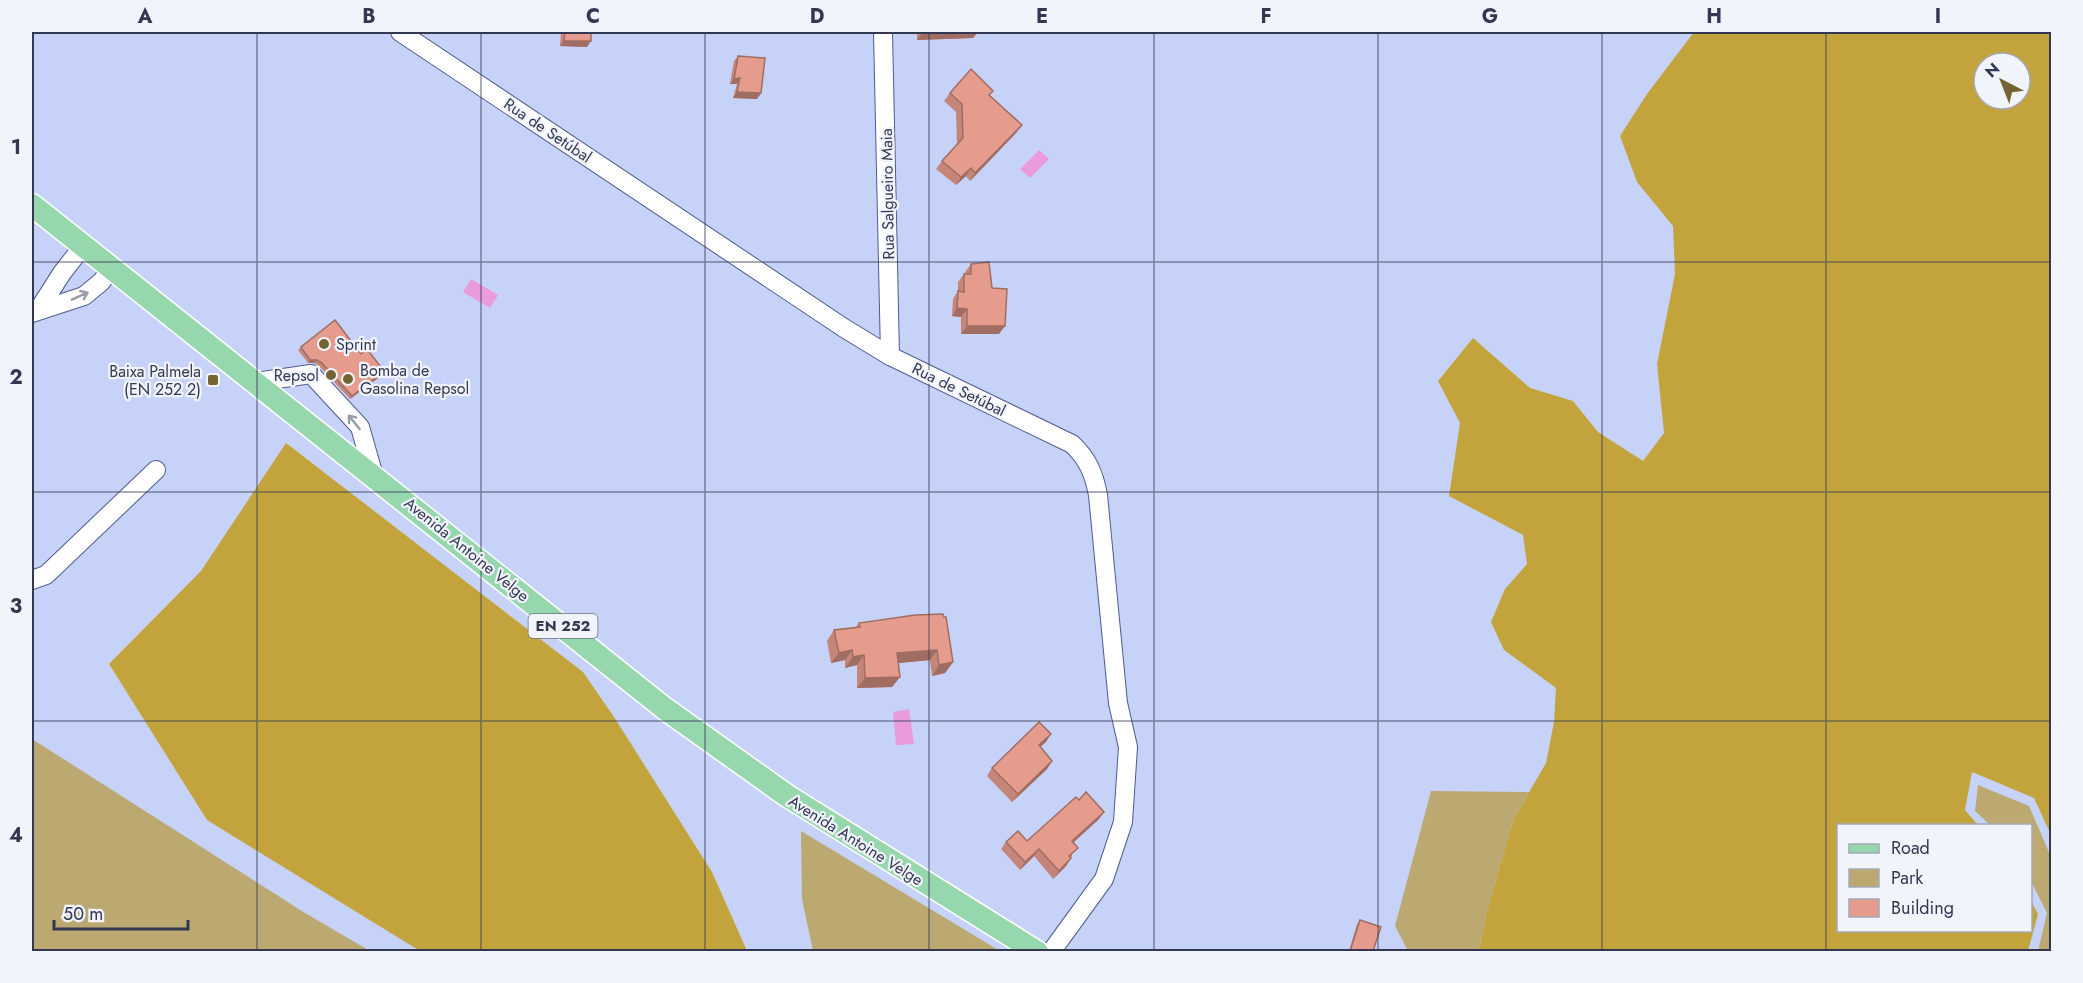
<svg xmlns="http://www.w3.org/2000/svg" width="2083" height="983" viewBox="0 0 2083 983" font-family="Jost,sans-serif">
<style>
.green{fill:#bba971}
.forest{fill:#c3a43c;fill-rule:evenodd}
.water{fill:#e99bdc}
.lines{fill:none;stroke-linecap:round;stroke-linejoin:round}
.minor-casing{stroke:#4e5b92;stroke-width:20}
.major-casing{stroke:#fff;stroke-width:25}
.minor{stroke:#fff;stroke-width:18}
.major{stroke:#97d7ad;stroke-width:22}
.wall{fill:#c58679}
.shaded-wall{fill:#a06d63}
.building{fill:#e59c8d;stroke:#a06d63;stroke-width:1.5}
.oneway{stroke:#989ca8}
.grid{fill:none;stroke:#323852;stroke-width:1.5;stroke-opacity:0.55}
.poi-dot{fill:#736432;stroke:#f2f4fb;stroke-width:2}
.labels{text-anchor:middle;stroke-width:4.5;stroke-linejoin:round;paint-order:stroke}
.shield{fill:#f2f4fb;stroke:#6c7085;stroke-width:1.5}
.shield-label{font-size:15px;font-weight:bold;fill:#323852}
.street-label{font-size:16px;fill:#323852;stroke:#f2f4fb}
.poi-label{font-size:16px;fill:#323852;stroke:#f2f4fb;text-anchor:start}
.neatline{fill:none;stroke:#323852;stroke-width:2}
.grid-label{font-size:20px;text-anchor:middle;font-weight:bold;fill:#323852}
</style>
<rect width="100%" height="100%" fill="#c7d2f8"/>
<g class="green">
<path d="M32,739L305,913L370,951H32Z"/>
<path d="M1978,785L2029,806L2051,857V951H2038L2047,913L2031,881L2030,826L1990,825L1975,811Z"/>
<path d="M1431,791L1529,792L1513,820L1486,915L1479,951H1408L1395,926Z"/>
<path d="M801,831L1000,951H813L802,899Z"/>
</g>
<g class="forest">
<path d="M1694,32H2051V835L2034,798L1972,772L1965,810L1978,825L1838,826V930H2030L2031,901L2038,914L2028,951H1479L1486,915L1513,820L1546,763L1554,722L1556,688L1504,650L1491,622L1505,589L1527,564L1523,535L1449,496L1460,423L1438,381L1473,338L1530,388L1573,401L1598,432L1643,461L1664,433L1657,364L1675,274L1673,226L1637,182L1620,136L1647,94ZM1984,63H2020V99H1984Z"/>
<path d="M286,443L583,672L614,717L712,872L747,951H420L207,820L109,664L201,571Z"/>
</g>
<g class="water">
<path d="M1039,150L1049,159L1030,178L1020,169Z"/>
<path d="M471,279L498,295L490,308L463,292Z"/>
<path d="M909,709L914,744L896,745L893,712Z"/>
</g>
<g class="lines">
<defs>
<g id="minor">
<path d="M400,32L844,328L890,356L1072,444C1088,459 1094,474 1098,495L1118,703L1128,747L1123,822L1104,879L1051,952"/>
<path d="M883,32L890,356"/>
<path d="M39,309L62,273L83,246"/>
<path d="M32,313L84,296L101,282L112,268"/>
<path d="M256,382L311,374L360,427L374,476"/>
<path d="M32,580L46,575L156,470"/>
</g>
<path id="major" d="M32,205L664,708L786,795L1037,952"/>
</defs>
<use href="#minor" class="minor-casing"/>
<use href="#major" class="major-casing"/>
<use href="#minor" class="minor"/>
<use href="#major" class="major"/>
</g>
<g class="wall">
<path d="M561,32H591L587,47L560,46Z"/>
<path d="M917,32H978L973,38L917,40Z"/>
<path d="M738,56L761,93L757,99L733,98L737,84H730L734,61Z"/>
<path d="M950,93L990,96L1016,133L970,181L966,176L956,185L936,169L942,161L957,145L956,112L944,101Z"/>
<path d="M971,264L992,288L999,334H961V317L952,316L953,299L958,291V282L964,274H965V272Z"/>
<path d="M301,347L361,354L384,371L382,375L350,399L319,366L314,363H308L298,350Z"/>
<path d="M915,615L953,662L945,673L932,676L930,660L898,663L900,677L892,687L857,688V665L845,668V660L831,663L827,641L834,630L855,628L859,623Z"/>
<path d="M1046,742L1040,747L1052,761L1047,769L1012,802L987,776L992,768Z"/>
<path d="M1099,819L1073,843L1072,856L1066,866L1053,879L1034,856L1020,870L1001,849L1006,842L1027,841Z"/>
<path d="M1360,920L1373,951H1349L1357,924Z"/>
</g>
<g class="shaded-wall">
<path d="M923,32H978L973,38L917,40Z"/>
<path d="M564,41H591L587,47L560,46Z"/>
<path d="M740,78L737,84H730L734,79Z"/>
<path d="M737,92L761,93L757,99L733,98Z"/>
<path d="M1022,125L1016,133L970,181L975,173Z"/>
<path d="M971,168L966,176L956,185L961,177Z"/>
<path d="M957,308L967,309L961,317L952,316Z"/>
<path d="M967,326H1005L999,334H961Z"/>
<path d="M310,360H317L314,363H308Z"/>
<path d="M384,371L382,375L350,399L352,396Z"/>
<path d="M852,650L845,660L831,663L839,653Z"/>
<path d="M937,650L930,660L890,664L897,653Z"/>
<path d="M864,655L857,665L845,668L853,657Z"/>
<path d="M953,662L945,673L932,676L939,665Z"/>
<path d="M900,677L892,687L857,688L865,678Z"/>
<path d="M1051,734L1046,742L1033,753L1039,745Z"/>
<path d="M1052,761L1047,769L1012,802L1018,794Z"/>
<path d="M1104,812L1099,819L1066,849L1072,841Z"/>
<path d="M1039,849L1034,856L1020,870L1025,862Z"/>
<path d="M1071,858L1066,866L1053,879L1059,871Z"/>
</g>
<g class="building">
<path d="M565,32H591V41H564Z"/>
<path d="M738,56L765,58L761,93L737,92L740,78L734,79Z"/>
<path d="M971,69L993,91L989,95L1022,125L975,173L971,168L961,177L942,161L963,138L962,104L950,93Z"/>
<path d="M989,262L992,288L1007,289L1005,326H967V309L957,308L958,291L964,292V274H971V264Z"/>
<path d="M335,320L361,354L367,349L384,371L352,396L322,363L317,360H310L301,347Z"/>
<path d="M943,614L944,617H946L953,662L939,665L937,650L897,653L900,677L865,678L864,655L853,657L852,650L839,653L834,630L860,627L859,623L915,615Z"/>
<path d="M1039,722L1051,734L1039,745L1052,761L1018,794L992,768Z"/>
<path d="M1086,792L1104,812L1072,841L1078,848L1069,856L1071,858L1059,871L1039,849L1025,862L1006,842L1018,831L1027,841L1076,797L1079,800Z"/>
<path d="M1360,920L1381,927L1373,951H1350Z"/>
</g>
<defs><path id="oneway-shaft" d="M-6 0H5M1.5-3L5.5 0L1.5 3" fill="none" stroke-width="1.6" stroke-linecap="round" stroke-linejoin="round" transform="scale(1.5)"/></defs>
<g class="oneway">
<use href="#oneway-shaft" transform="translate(80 296) rotate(-24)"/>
<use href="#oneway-shaft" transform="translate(354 422) rotate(-129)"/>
</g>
<path class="grid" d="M257,32V952M481,32V952M705,32V952M929,32V952M1154,32V952M1378,32V952M1602,32V952M1826,32V952M32,262H2052M32,492H2052M32,721H2052"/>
<g class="poi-dot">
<circle cx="324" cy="344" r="6"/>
<circle cx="331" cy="375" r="6"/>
<circle cx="348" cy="379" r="6"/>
<rect x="207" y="374" width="12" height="12" rx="3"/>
</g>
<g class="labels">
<rect class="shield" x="528.5" y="614" width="69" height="24" rx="4.5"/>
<g class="shield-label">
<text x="563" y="631">EN 252</text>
</g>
<g class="street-label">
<text transform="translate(548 130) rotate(34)" y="6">Rua de Setúbal</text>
<text transform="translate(887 194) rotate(-91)" y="6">Rua Salgueiro Maia</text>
<text transform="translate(959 389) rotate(26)" y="6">Rua de Setúbal</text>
<text transform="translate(467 549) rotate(39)" y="6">Avenida Antoine Velge</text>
<text transform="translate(856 840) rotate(32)" y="6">Avenida Antoine Velge</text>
</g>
<g class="poi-label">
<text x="336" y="350">Sprint</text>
<text x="360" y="376">Bomba de<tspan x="360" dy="18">Gasolina Repsol</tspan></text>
<text x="201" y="377" text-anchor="end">Baixa Palmela<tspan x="201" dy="18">(EN 252 2)</tspan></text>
<text x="319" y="381" text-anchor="end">Repsol</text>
</g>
</g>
<rect width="2083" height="983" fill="none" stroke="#f2f4fb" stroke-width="66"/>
<rect x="1837" y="824" width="195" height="108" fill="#f2f4fb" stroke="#a5a9b7" stroke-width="1.5"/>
<rect x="1849" y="844" width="30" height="9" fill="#97d7ad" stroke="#a5a9b7" stroke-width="1.5"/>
<text x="1891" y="854" font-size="18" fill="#323852">Road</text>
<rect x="1849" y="869" width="30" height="18" fill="#bba971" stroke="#a5a9b7" stroke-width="1.5"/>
<text x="1891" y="884" font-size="18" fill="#323852">Park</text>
<rect x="1849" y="899" width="30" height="18" fill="#e59c8d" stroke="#a5a9b7" stroke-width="1.5"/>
<text x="1891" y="914" font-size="18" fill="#323852">Building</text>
<g transform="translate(2002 81) rotate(318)"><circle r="28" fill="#f2f4fb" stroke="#a5a9b7" stroke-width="1.5"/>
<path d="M0-4.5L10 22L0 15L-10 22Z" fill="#736432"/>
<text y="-9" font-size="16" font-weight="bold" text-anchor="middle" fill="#323852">N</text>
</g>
<path d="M54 920v9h134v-9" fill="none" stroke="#323852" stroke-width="3"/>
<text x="63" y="920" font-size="18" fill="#323852" stroke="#f2f4fb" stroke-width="4.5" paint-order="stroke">50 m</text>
<rect x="33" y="33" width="2017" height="917" class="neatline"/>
<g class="grid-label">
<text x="145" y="23">A</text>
<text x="369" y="23">B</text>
<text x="593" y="23">C</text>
<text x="817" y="23">D</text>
<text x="1042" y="23">E</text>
<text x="1266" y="23">F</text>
<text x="1490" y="23">G</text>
<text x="1714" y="23">H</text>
<text x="1938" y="23">I</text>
<text x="16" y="154">1</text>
<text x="16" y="384">2</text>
<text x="16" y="613">3</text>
<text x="16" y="842">4</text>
</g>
</svg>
